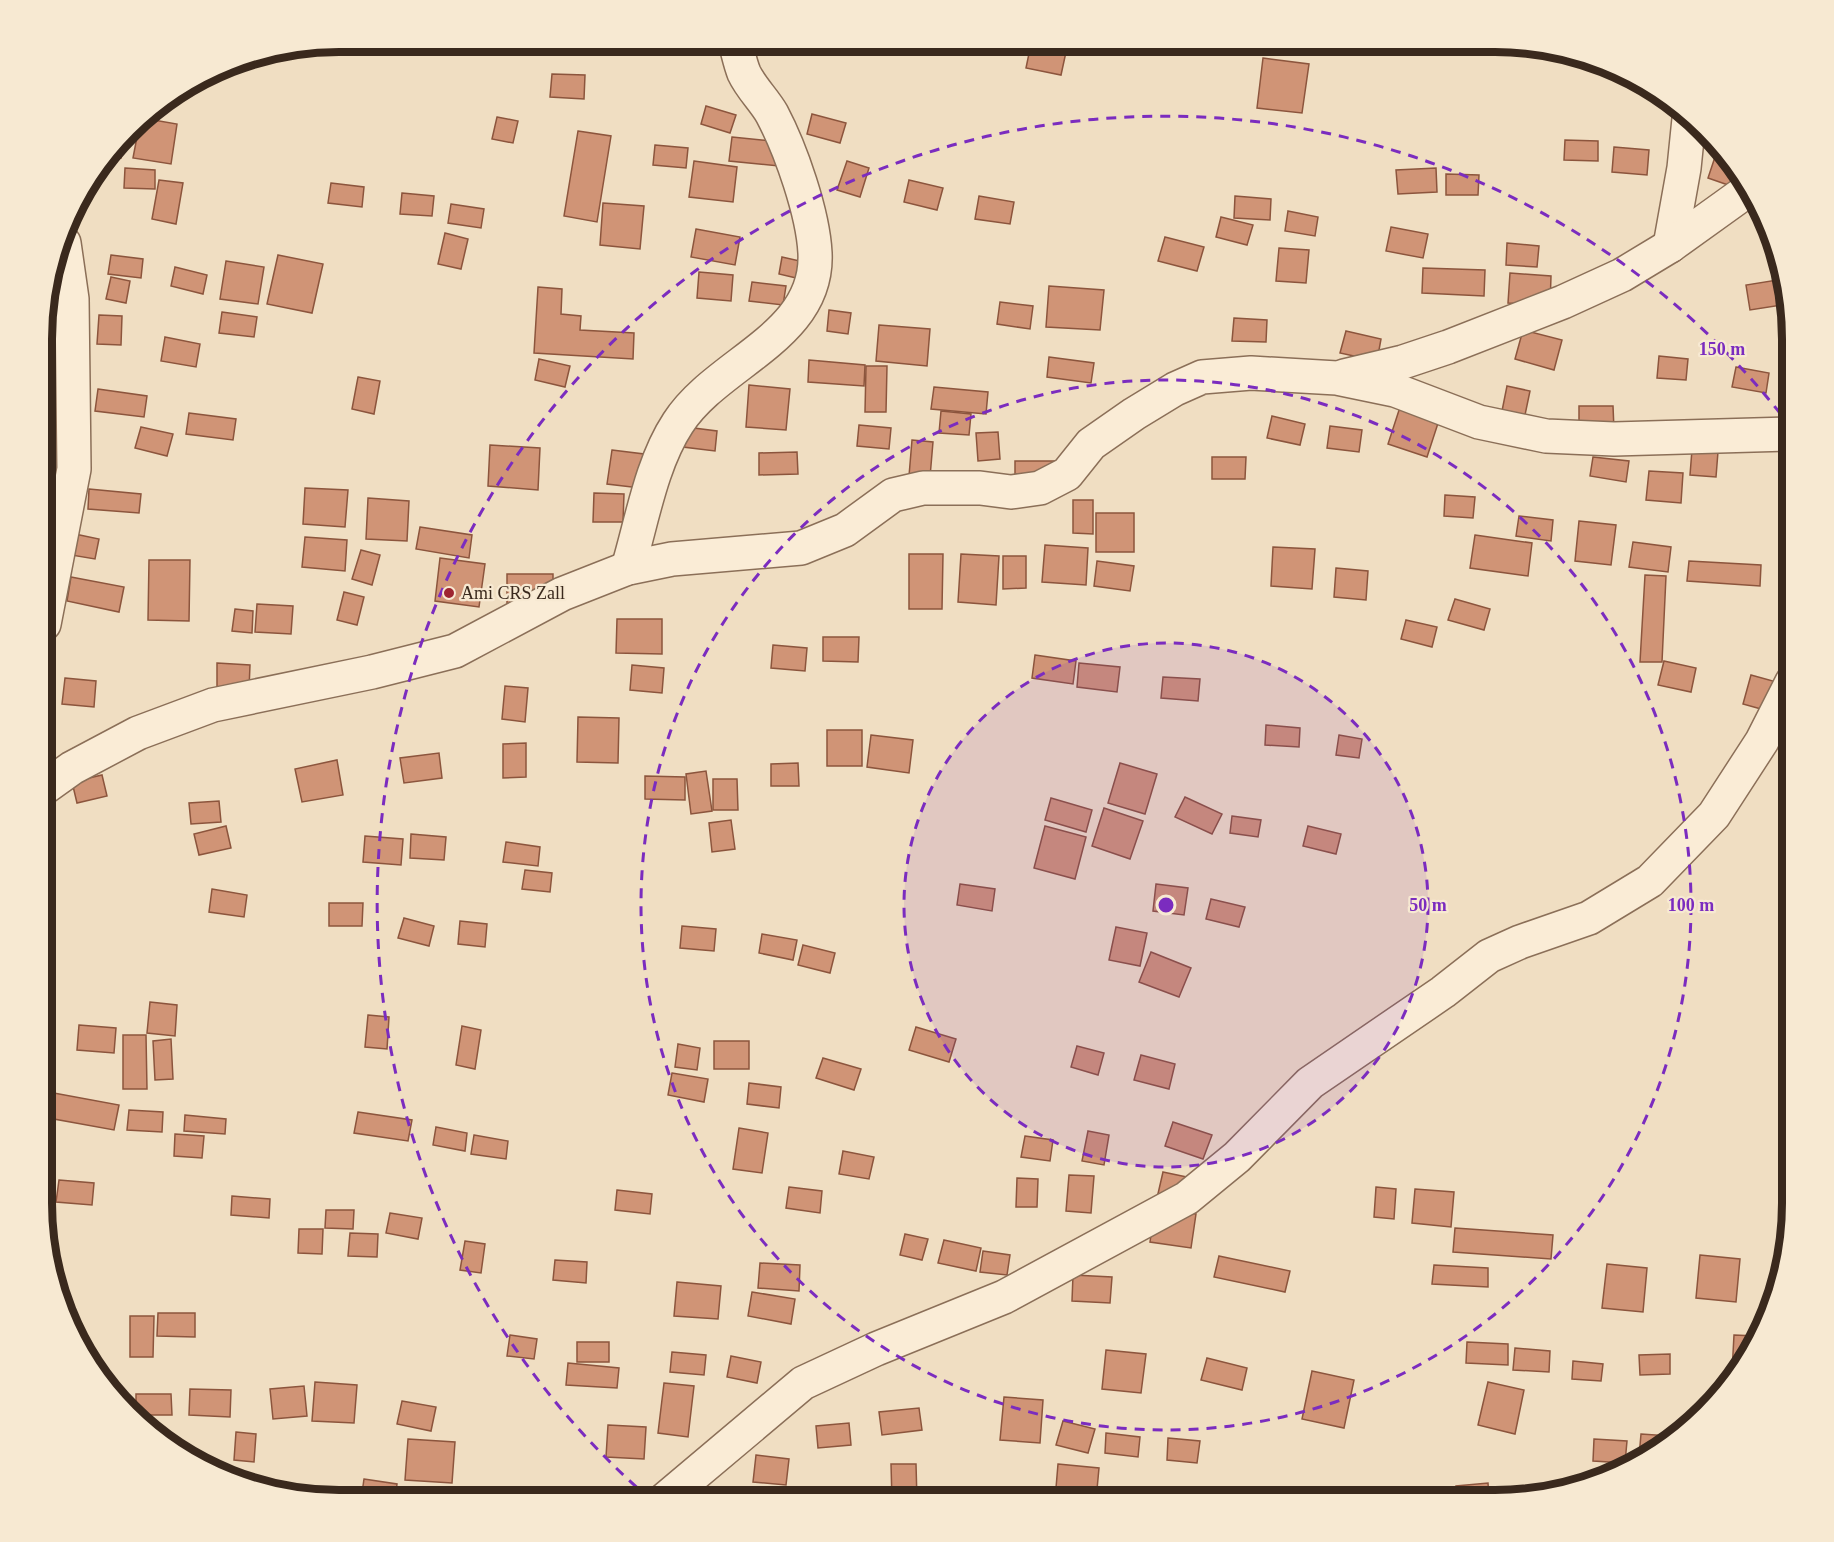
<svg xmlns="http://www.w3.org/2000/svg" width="1834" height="1542" viewBox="0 0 1834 1542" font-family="'Times New Roman',serif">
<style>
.building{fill:#d09476;stroke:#8c553d;stroke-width:1.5}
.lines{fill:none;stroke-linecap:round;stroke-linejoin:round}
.street-casing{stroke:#8b6f58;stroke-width:36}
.street{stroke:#faecd6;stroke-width:33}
.ring{fill:none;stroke:#7b2cbf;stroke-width:3;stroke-dasharray:10 8}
.poi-dot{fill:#9e2531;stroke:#f7e9d2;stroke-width:2}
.labels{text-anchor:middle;stroke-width:4.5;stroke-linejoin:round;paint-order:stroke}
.poi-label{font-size:18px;fill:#3a291d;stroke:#f7e9d2;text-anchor:start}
.rim{fill:none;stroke:#3a291d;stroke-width:8}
.centre{fill:#7b2cbf;stroke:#f7e9d2;stroke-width:3}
.ring-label{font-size:18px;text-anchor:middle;font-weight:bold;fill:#7b2cbf;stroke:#f7e9d2;stroke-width:4.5;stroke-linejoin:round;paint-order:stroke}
</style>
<rect width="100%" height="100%" fill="#f0dec2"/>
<g class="building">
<path d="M1031,44L1066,52L1061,75L1026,68Z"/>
<path d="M254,56L253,66L236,63L244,58Z"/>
<path d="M1263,58L1309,64L1302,113L1257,108Z"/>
<path d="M552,74L585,75L584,99L550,97Z"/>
<path d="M706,106L736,115L730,133L701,124Z"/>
<path d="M812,114L846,123L840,143L807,134Z"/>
<path d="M497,117L518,121L513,143L492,139Z"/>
<path d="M142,118L177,124L171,164L133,158L140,121Z"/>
<path d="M578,131L611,136L597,222L564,216Z"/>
<path d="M732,137L792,143L789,167L729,161Z"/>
<path d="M1565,140L1598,141V161L1564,160Z"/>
<path d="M123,141L121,158H109Z"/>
<path d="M655,145L688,148L686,168L653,165Z"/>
<path d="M1614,147L1649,150L1647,175L1612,172Z"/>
<path d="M1718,148L1735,172L1731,186L1708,178Z"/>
<path d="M694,161L737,167L733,202L689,197Z"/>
<path d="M847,161L869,168L860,197L837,190Z"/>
<path d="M125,168L155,170V189L124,188Z"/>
<path d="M1436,168L1437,192L1398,194L1396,170Z"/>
<path d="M1446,174L1479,175L1478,195H1446Z"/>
<path d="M159,180L183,183L176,224L152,219Z"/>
<path d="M909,180L943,188L937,210L904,202Z"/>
<path d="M331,183L364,187L362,207L328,203Z"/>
<path d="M402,193L434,196L432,216L400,214Z"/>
<path d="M979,196L1014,202L1010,224L975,219Z"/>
<path d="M1235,196L1271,199L1270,220L1234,218Z"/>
<path d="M603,203L644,206L640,249L600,245Z"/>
<path d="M451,204L484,209L481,228L448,223Z"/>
<path d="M1288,211L1318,217L1315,236L1285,231Z"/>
<path d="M1221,217L1253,225L1247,245L1216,237Z"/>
<path d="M1391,227L1428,234L1423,258L1386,251Z"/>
<path d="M696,229L740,237L735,265L691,257Z"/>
<path d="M445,233L468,239L461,269L438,264Z"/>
<path d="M1165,237L1204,247L1197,271L1158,261Z"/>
<path d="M1507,243L1539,246L1537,267L1506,265Z"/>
<path d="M1279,248L1309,250L1306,283L1276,281Z"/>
<path d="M111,255L143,259L141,278L108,274Z"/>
<path d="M278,255L323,264L312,313L267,304Z"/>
<path d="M782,257L813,264L809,281L779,274Z"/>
<path d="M226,261L264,267L258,304L220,299Z"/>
<path d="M175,267L207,275L203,294L171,286Z"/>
<path d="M1423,268L1485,270L1484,296L1422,293Z"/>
<path d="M699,272L733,275L731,301L697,298Z"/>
<path d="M54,273L80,311L45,309V301Z"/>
<path d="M1510,273L1551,276L1550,306L1508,303Z"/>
<path d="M111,277L130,281L126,303L106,299Z"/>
<path d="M1777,280L1781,305L1750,310L1746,285Z"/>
<path d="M752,282L786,286L783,305L749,301Z"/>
<path d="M1049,286L1104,290L1100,330L1046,327Z"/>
<path d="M538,287L562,289L561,314L581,316L580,330L634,333L633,359L534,353Z"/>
<path d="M1000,302L1033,306L1030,329L997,324Z"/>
<path d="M829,310L851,313L848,334L827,331Z"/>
<path d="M222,312L257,317L254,337L219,333Z"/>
<path d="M99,315L122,316L121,345L97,344Z"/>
<path d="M1234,318L1267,320L1266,342L1232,341Z"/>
<path d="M879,325L930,329L927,366L876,361Z"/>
<path d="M1523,330L1562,340L1554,370L1515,359Z"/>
<path d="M1346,331L1381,339L1377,361L1340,353Z"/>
<path d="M165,337L200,344L196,367L161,361Z"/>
<path d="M1785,340H1791V366L1784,365Z"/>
<path d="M1659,356L1688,359L1686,380L1657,378Z"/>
<path d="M1049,357L1094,363L1091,383L1047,377Z"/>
<path d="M539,359L570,366L565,387L535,380Z"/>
<path d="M809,360L865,365L864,386L808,382Z"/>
<path d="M866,366H887L886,412H865Z"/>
<path d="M1736,367L1769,373L1766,393L1732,387Z"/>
<path d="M358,377L380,381L374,414L352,409Z"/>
<path d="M749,385L790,389L786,430L746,427Z"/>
<path d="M1507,386L1530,391L1525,415L1502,411Z"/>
<path d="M934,387L988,392L986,414L931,409Z"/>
<path d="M98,389L147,396L144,417L95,411Z"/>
<path d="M1403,398L1442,411L1427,457L1388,444Z"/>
<path d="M1579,406H1613L1614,430H1579Z"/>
<path d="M941,411L971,414L969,435L939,433Z"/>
<path d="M189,413L236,419L233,440L186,434Z"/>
<path d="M1272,416L1305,424L1300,445L1267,438Z"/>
<path d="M859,425L891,428L889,449L857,446Z"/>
<path d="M1330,426L1362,430L1359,452L1327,448Z"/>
<path d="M141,427L173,434L167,456L135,448Z"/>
<path d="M686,427L717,431L715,451L683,447Z"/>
<path d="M998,432L1000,459L978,461L976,433Z"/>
<path d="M1693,437L1719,439L1716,477L1690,475Z"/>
<path d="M912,440L933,442L930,477L909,476Z"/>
<path d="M490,445L540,448L538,490L488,486Z"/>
<path d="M612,450L644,454L640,488L607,484Z"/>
<path d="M797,452L798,474L759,475V453Z"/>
<path d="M1212,457H1246L1245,479H1212Z"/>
<path d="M1593,457L1629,461L1626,482L1590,476Z"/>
<path d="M1015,461H1056V480L1015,481Z"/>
<path d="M1649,471L1683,473L1681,503L1646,500Z"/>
<path d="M305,488L348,490L345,527L303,524Z"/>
<path d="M89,489L141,494L139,513L88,509Z"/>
<path d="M594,493L624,494L623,522H593Z"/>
<path d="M1445,495L1475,497L1473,518L1444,516Z"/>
<path d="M368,498L409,501L407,541L366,539Z"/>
<path d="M1073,500H1093V534L1073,533Z"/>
<rect x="1096" y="513" width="38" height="39"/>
<path d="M1519,516L1553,520L1551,541L1516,536Z"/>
<path d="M1579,521L1616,525L1611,565L1575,561Z"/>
<path d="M420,527L472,535L469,558L416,549Z"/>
<path d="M75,534L99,539L95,559L71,555Z"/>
<path d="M1475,535L1532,543L1528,576L1470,568Z"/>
<path d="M305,537L347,540L345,571L302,567Z"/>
<path d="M1633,542L1671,547L1668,572L1629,567Z"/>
<path d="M1045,545L1088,548L1086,585L1042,582Z"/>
<path d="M1273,547L1315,549L1312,589L1271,586Z"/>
<path d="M361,550L380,555L372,585L352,579Z"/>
<path d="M909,554H943L942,609H909Z"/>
<path d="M961,554L999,556L996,605L958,602Z"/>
<path d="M1003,556H1026V588L1003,589Z"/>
<path d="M440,558L485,564L479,607L435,601Z"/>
<path d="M149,560H190L189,621L148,620Z"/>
<path d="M1097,561L1134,566L1130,591L1094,586Z"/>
<path d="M1689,561L1761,565L1760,586L1687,581Z"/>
<path d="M1336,568L1368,571L1366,600L1334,597Z"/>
<rect x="507" y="574" width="46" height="36"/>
<path d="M1645,575L1666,576L1662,662H1640Z"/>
<path d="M71,577L124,587L119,612L67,601Z"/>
<path d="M344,592L364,597L357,625L337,620Z"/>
<path d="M1455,599L1490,609L1484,630L1448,620Z"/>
<path d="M257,604L293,606L291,634L255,632Z"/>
<path d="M235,609L253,611L252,633L232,631Z"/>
<path d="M617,619H662V654L616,653Z"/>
<path d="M1406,620L1437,627L1432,647L1401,639Z"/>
<path d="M823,637H859L858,662L823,661Z"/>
<path d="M773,645L807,648L805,671L771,668Z"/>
<path d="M1035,655L1076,661L1073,684L1032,678Z"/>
<path d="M1664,661L1696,668L1691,692L1658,685Z"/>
<path d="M217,663L250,665L249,689L217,687Z"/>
<path d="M1079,663L1120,667L1117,692L1077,687Z"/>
<path d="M632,665L664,668L662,693L630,690Z"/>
<path d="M1751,675L1787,685L1779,714L1743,704Z"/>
<path d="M1163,677L1200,679L1198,701L1161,698Z"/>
<path d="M65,678L96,681L94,707L62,704Z"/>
<path d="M505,686L528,688L525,722L502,719Z"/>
<path d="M578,717L619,718L618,763L577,762Z"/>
<path d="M1266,725L1300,728L1299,747L1265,745Z"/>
<rect x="827" y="730" width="35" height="36"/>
<path d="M871,735L913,740L909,773L867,767Z"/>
<path d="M1339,735L1362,739L1359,758L1336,755Z"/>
<path d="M526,743V777L503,778V744Z"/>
<path d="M439,753L442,778L404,783L400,758Z"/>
<path d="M337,760L343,795L302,802L295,769Z"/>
<path d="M798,763L799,786H771V764Z"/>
<path d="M1120,763L1157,774L1145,814L1108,803Z"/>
<path d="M706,771L712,811L691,814L686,774Z"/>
<path d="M102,775L107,796L77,803L72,782Z"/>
<path d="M645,776L685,777V800L645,799Z"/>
<path d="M713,779H737L738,810H713Z"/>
<path d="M1185,797L1222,814L1212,834L1175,817Z"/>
<path d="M1051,798L1092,810L1086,832L1045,820Z"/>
<path d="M219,801L221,822L191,824L189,803Z"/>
<path d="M1104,808L1143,821L1130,859L1092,846Z"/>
<path d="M1232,816L1261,820L1258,837L1230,833Z"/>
<path d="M731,820L735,849L712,852L709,823Z"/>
<path d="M226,826L231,848L199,855L194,834Z"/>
<path d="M1045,826L1086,837L1075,879L1034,868Z"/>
<path d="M1308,826L1341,834L1336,854L1303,846Z"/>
<path d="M411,834L446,837L444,860L410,858Z"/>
<path d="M365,836L403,839L401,865L363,862Z"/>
<path d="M506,842L540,847L538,866L503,862Z"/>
<path d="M525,870L552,873L550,892L522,889Z"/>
<path d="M960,884L995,889L992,911L957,905Z"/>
<path d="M1156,884L1188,888L1184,915L1153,911Z"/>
<path d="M212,889L247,895L244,917L209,912Z"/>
<path d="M1211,899L1245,907L1239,927L1206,919Z"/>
<path d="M329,903H363L362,926H329Z"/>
<path d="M404,918L434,926L429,946L398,938Z"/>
<path d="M460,921L487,924L485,947L458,944Z"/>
<path d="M682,926L716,929L714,951L680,948Z"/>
<path d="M1116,927L1147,933L1140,966L1109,960Z"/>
<path d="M762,934L797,940L793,960L759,953Z"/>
<path d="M803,945L835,953L830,973L798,965Z"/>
<path d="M1151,952L1191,968L1179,997L1139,982Z"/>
<path d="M150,1002L177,1005L175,1036L147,1033Z"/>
<path d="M368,1015L389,1017L387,1049L365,1047Z"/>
<path d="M79,1025L116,1028L114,1053L77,1050Z"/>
<path d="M462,1026L481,1030L475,1069L456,1065Z"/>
<path d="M916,1027L956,1039L949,1062L909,1050Z"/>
<path d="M123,1035H146L147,1089H123Z"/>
<path d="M171,1039L173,1079L155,1080L153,1041Z"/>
<rect x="714" y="1041" width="35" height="28"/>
<path d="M678,1044L700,1048L697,1070L675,1067Z"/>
<path d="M1077,1046L1104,1053L1098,1075L1071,1067Z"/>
<path d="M1141,1055L1175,1064L1169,1089L1134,1080Z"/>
<path d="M823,1058L861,1069L854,1090L816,1078Z"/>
<path d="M672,1073L708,1079L704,1102L668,1095Z"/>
<path d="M749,1083L781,1087L779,1108L747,1104Z"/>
<path d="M43,1091L119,1105L114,1130L43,1117Z"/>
<path d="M129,1110L163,1112L162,1132L127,1130Z"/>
<path d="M358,1112L412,1120L408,1141L354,1133Z"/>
<path d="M185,1115L226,1119L225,1134L184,1131Z"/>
<path d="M1173,1122L1212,1135L1203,1159L1165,1146Z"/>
<path d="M436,1127L467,1133L465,1151L433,1145Z"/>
<path d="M739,1128L768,1133L762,1173L733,1169Z"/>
<path d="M1088,1131L1109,1135L1104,1165L1082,1161Z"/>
<path d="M175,1134L204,1136L202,1158L174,1156Z"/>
<path d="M474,1135L508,1141L506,1159L471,1154Z"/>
<path d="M1025,1136L1053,1140L1050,1161L1021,1157Z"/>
<path d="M843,1151L874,1157L869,1179L839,1174Z"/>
<path d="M1163,1172L1201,1180L1157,1198Z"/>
<path d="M1069,1175L1094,1176L1091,1213L1066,1211Z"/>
<path d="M1017,1178L1038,1179L1037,1207H1016Z"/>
<path d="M59,1180L94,1183L92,1205L56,1202Z"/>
<path d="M789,1187L822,1191L820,1213L786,1208Z"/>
<path d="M1376,1187L1396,1189L1394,1219L1374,1217Z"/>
<path d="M1415,1189L1454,1192L1451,1227L1412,1223Z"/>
<path d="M617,1190L652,1194L650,1214L615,1210Z"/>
<path d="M232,1196L270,1199L269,1218L231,1215Z"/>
<path d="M1155,1208L1196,1214L1191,1248L1150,1242Z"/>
<path d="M326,1210H354L353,1229L325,1228Z"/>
<path d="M390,1213L422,1218L418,1239L386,1233Z"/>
<path d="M43,1216L54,1217L53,1236H46Z"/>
<path d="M1455,1228L1553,1235L1551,1259L1453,1252Z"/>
<path d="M299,1229H323L322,1254L298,1253Z"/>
<path d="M350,1233L378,1234L377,1257L348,1256Z"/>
<path d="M905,1234L928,1239L922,1260L900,1255Z"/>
<path d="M944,1240L981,1248L976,1271L938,1263Z"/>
<path d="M465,1241L485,1244L481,1273L460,1270Z"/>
<path d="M983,1251L1010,1255L1007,1275L980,1272Z"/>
<path d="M1700,1255L1740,1259L1736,1302L1696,1298Z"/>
<path d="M1219,1256L1290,1271L1285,1292L1214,1277Z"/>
<path d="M555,1260L587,1262L586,1283L553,1280Z"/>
<path d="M760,1263L800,1265L799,1291L758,1288Z"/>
<path d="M1607,1264L1647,1268L1643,1312L1602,1308Z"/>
<path d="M1434,1265L1488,1268V1287L1432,1284Z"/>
<path d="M1073,1275L1112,1277L1110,1303L1072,1301Z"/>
<path d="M677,1282L721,1286L718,1319L674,1316Z"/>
<path d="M752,1292L795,1299L791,1324L748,1316Z"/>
<path d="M158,1313H195V1337L157,1336Z"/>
<path d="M130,1316H154L153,1357H130Z"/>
<path d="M510,1335L537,1339L534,1359L507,1356Z"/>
<path d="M1734,1335L1756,1336L1732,1372Z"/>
<rect x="577" y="1342" width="32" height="20"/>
<path d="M1467,1342L1508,1344V1365L1466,1363Z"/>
<path d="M1515,1348L1550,1351L1549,1372L1513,1370Z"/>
<path d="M1106,1350L1146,1354L1141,1393L1102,1389Z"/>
<path d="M672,1352L706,1355L704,1375L670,1372Z"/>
<path d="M1670,1354V1374L1640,1375L1639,1355Z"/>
<path d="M731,1356L761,1362L757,1383L727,1377Z"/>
<path d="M1207,1358L1247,1368L1242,1390L1201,1380Z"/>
<path d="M1573,1361L1603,1364L1601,1381L1572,1379Z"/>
<path d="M568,1363L619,1368L617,1388L566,1385Z"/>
<path d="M1312,1371L1354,1380L1344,1428L1302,1419Z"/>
<path d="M315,1382L357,1385L354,1423L312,1421Z"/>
<path d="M1488,1382L1524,1390L1515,1434L1478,1425Z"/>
<path d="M664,1383L694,1386L688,1437L658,1433Z"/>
<path d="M304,1386L307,1416L273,1419L270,1389Z"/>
<path d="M190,1389L231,1390L230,1417L189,1415Z"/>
<path d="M136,1394H171L172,1415H136Z"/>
<path d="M1004,1397L1043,1400L1040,1443L1000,1440Z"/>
<path d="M402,1401L436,1407L431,1431L397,1424Z"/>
<path d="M919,1408L922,1430L882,1435L879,1412Z"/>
<path d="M1063,1421L1095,1429L1088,1453L1056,1445Z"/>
<path d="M849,1423L851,1445L818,1448L816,1426Z"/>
<path d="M608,1425L646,1427L644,1459L606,1457Z"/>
<path d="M236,1432L256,1434L254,1462L234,1460Z"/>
<path d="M1106,1433L1140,1437L1138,1457L1105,1453Z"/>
<path d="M1641,1434L1671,1436L1639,1457Z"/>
<path d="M1168,1438L1200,1441L1197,1463L1167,1460Z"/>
<path d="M408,1439L455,1442L452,1483L405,1480Z"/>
<path d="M1594,1439L1627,1441L1625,1463L1593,1461Z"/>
<path d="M756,1455L789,1459L786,1485L753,1482Z"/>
<path d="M891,1464H916L917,1500H892Z"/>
<path d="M1058,1464L1099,1468L1096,1500H1055Z"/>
<path d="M364,1479L397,1484L395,1500H361Z"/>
<path d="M1488,1483L1489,1499H1457L1456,1486Z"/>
<path d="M1016,1489L1050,1494L1049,1500H1015Z"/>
</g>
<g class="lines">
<defs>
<g id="street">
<path d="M1670,246L1684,168L1689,119"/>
<path d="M1344,376L1403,362L1448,347L1563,302L1622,275L1670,246L1748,190"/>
<path d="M628,568C642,521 651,464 678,423C717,362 819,337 815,253C813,213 791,150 772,114C764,100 751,88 744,73C740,63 738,52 735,42"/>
<path d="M44,624L74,469L72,299L64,243"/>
<path d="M44,788L72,768L138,733L213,705L372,672L455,651L562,594L628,568L672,559L801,548L845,530L893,495L923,488H980L1011,492L1040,488L1067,474L1091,444L1134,414L1175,389L1202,377L1251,373L1337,378L1395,390L1479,422L1546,436L1614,439L1791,434"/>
<path d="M664,1500L803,1383L876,1349L1004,1297L1187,1198L1237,1157L1310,1083L1443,992L1489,956L1520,942L1589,918L1650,881L1714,815L1762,741L1792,682"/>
</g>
</defs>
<use href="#street" class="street-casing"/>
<use href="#street" class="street"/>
</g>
<circle cx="1166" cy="905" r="262" fill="#7b2cbf" fill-opacity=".12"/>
<g class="ring">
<circle cx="1166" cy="905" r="262"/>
<circle cx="1166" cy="905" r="525"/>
<path d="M650 1499A787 787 0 1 1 1790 426"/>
</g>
<circle class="poi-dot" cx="449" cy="593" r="6"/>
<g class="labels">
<g class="poi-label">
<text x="461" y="599">Ami CRS Zall</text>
</g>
</g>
<path d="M0 0H1834V1542H0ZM339 52H1495A287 287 0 0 1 1782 339V1203A287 287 0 0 1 1495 1490H339A287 287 0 0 1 52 1203V339A287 287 0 0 1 339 52Z" fill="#f7e9d2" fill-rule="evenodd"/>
<path class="rim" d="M339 52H1495A287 287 0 0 1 1782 339V1203A287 287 0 0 1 1495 1490H339A287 287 0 0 1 52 1203V339A287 287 0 0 1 339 52Z"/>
<circle cx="1166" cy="905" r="9" class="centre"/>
<g class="ring-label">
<text x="1722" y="355">150 m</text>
<text x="1428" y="911">50 m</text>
<text x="1691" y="911">100 m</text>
</g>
</svg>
